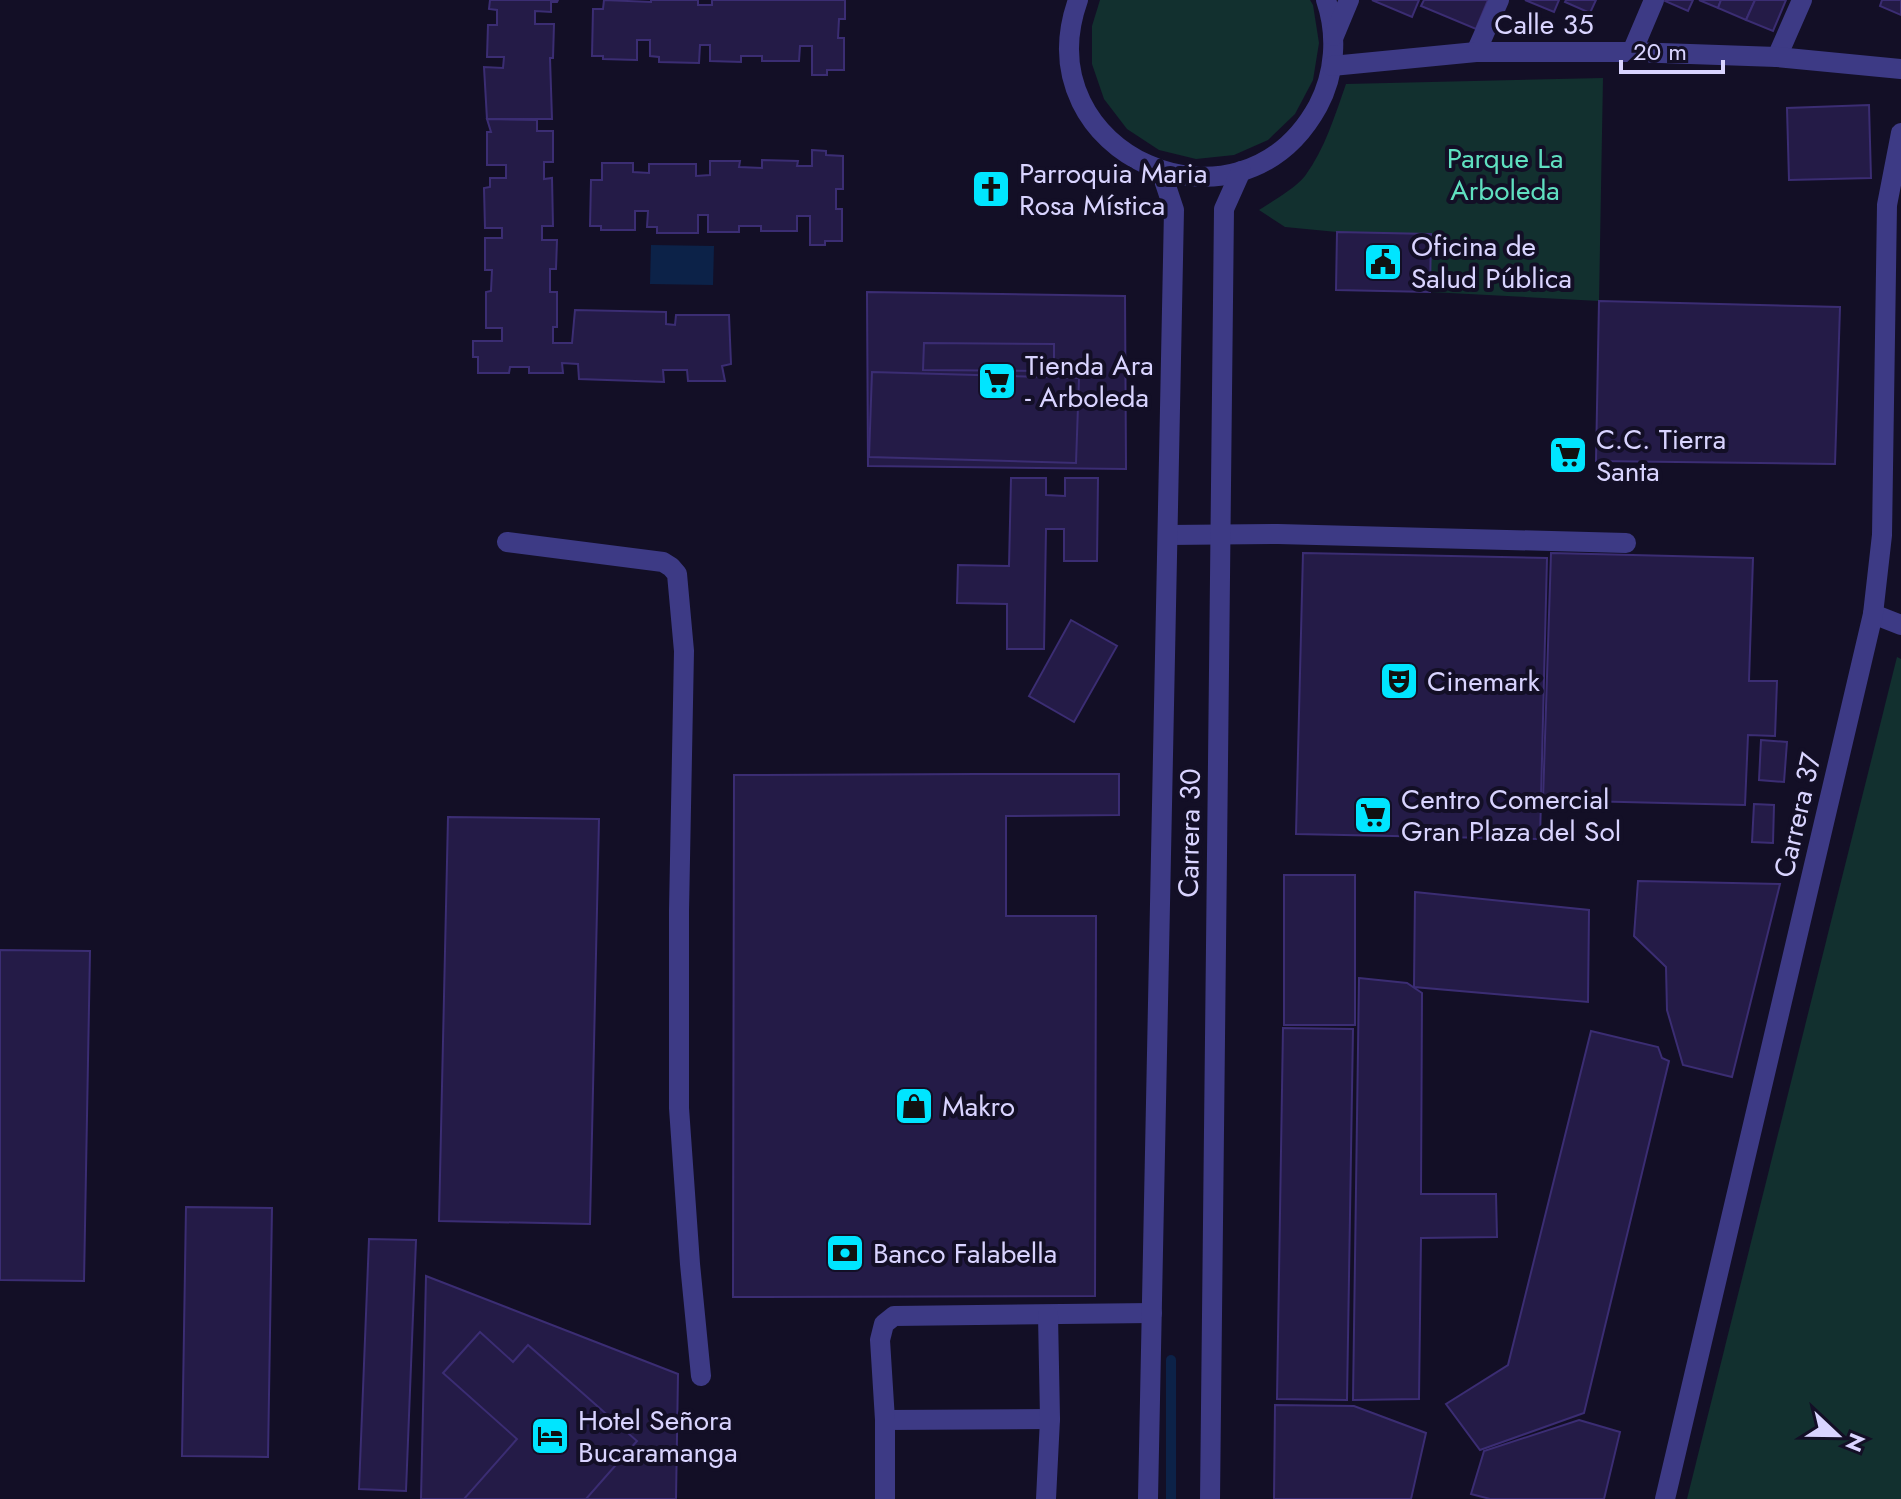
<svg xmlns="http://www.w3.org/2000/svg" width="1901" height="1499" viewBox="0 0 1901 1499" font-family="Jost,sans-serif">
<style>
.green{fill:#12302f}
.water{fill:#0c2248}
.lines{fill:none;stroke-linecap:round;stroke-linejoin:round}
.stream{stroke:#0c2248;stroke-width:10}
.building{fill:#241b47;stroke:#3b2d73;stroke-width:2}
.minor{stroke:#3d3a85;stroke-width:20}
.labels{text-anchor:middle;stroke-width:8;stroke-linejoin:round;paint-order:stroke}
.street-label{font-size:28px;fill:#d9d4ff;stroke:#130f26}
.park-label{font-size:28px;fill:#5fe0c0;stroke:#130f26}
.poi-label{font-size:28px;fill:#d9d4ff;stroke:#130f26;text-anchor:start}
</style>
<rect width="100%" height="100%" fill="#130f26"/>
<g class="green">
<path d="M1100,0H1310L1313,5L1319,43L1313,80L1295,114L1268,140L1234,155L1196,159L1159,150L1127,129L1104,99L1092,64V26Z"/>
<path d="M1603,78L1599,301L1430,292L1431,234L1337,232L1285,227L1259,210C1274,200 1293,190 1305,176C1325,149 1335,115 1346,84Z"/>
<path d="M1897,657L1901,659V1499H1687Z"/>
</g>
<path class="water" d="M651,245L714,246L713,285L650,284Z"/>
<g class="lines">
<path class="stream" d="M1171,1499V1360"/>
</g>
<g class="building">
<path d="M490,0H558L557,2H551V12L535,11V24H554L553,58H550L552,119H487L484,67L503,68L504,57H487L488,25H497V10L489,9Z"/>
<path d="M604,0L651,2V0H698V5H712V0H845V19H839L838,38H844V70H827V75H812V46H800L799,61H762V56H741V62L710,61V45H700L699,63L659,62V57L650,56V40H637V60L603,59V56H592L593,9H603Z"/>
<path d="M1372,0H1419L1412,17Z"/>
<path d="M1424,0H1488L1476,29L1421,6Z"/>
<path d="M1525,0H1559L1554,12Z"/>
<path d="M1566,0H1596L1590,13L1565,2Z"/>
<path d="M1666,0H1693L1688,11L1665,1Z"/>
<path d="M1699,0H1721L1718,8Z"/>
<path d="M1721,0H1755L1746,20L1718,8Z"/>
<path d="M1755,0H1786L1773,31L1746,20Z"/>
<path d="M1882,0H1901V15L1880,6Z"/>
<path d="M1869,105L1871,178L1789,180L1787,108Z"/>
<path d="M487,119L537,120V131H553V162H544V179L552,178L553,226H542V240H557L556,269H550V292H557V327H553V343H572L575,310L666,312V324L675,325L676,315H729L731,364L722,366L725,381H688L687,370H663L664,382L579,379L578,364L562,363L563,373H529V367H510L509,373H478V357H473V341H502V328H486V292L491,291L492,270H485V238H502V228H485L484,188L490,187V178H506V165H487V132H491Z"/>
<path d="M812,150L826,151V155L843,156V189H836V209H842V241H825V245H810V216H797V231H761V226H739V232H708V215H698V233H657V227H647L648,211H635V230H601V226H590L591,180H602V163H633V172L649,173V164H696V176L710,175V161H740L739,167L762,168V160L798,161L797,166H812Z"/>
<path d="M1337,232L1431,234L1430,292L1336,290Z"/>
<path d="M867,292L1125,296L1126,469L868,466Z"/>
<path d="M1599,301L1840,307L1835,464L1596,461Z"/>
<path d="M924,343L1054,344V371L923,370Z"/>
<path d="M872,372L1079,378L1076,463L869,457Z"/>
<path d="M1011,478H1046V495L1065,496V478H1098L1097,561H1064V529H1046L1044,649H1007V604L957,603L958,565L1009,566Z"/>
<path d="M1303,553L1547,558L1540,839L1296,834Z"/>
<path d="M1551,553L1753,558L1749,681H1777L1775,736L1748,735L1745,805L1543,800Z"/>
<path d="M1071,620L1117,646L1074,722L1029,696Z"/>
<path d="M1761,740L1787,742L1784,782L1759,780Z"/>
<path d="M977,774H1119V815L1006,816V916H1096L1095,1296L733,1297L734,775Z"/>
<path d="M1754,804L1774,805L1773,843L1752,842Z"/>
<path d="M448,817L599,819L590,1224L439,1221Z"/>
<rect x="1284" y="875" width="71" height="150"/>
<path d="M1638,881L1780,884L1732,1077L1683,1065L1667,1010L1666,967L1634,936Z"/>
<path d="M1415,892L1589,910L1588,1002L1414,987Z"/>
<path d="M0,950L90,951L84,1281L0,1280Z"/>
<path d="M1359,978L1407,983L1422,993L1421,1194H1496L1497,1237L1421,1238L1419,1399L1353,1400Z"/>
<path d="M1283,1028L1353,1029L1347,1400L1277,1399Z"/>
<path d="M1591,1031L1658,1047L1662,1058L1669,1061L1584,1413L1480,1450L1446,1404L1508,1365Z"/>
<path d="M186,1207L272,1208L268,1457L182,1456Z"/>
<path d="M369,1239L416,1240L406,1491L359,1489Z"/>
<path d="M426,1276L678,1374L676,1499H421Z"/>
<path d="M480,1332L513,1362L528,1345L637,1441L586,1499H464L517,1439L443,1373Z"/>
<path d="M1275,1405L1354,1406L1426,1433L1411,1499H1274Z"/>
<path d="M1579,1420L1620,1432L1604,1499H1490L1471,1494L1484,1451Z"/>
</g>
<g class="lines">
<g class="minor">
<path d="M1078,0C1023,154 1239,250 1318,106C1335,74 1338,35 1326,0"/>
<path d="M1334,36L1349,0"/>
<path d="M1476,52L1499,0"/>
<path d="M1632,52L1654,0"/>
<path d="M1777,57L1802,0"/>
<path d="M1332,66L1476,52H1632L1777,57L1901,69"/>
<path d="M1168,535L1278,534L1626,543"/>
<path d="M507,542L663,562L671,567L677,574L684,651L679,911V1108L690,1264L701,1376"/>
<path d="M1873,614L1901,625"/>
<path d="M885,1420L1050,1419"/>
<path d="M885,1499V1420L880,1340L884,1324L894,1316L1152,1313"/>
<path d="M1046,1499L1050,1419L1048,1315"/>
<path d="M1148,1499L1174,210L1161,171"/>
<path d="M1210,1499L1224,209L1241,171"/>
<path d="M1665,1499L1873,614L1882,535L1887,205L1901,133"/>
</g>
</g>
<defs>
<symbol id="church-square" viewBox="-11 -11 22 22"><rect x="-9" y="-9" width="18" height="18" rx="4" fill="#00e5ff" stroke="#130f26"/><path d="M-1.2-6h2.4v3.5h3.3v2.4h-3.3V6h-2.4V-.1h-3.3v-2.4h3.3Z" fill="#111"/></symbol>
<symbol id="civic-square" viewBox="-11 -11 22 22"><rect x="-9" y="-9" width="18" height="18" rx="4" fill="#00e5ff" stroke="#130f26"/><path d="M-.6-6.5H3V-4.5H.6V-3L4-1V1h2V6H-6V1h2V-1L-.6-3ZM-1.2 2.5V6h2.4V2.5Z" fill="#111"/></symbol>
<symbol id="supermarket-square" viewBox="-11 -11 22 22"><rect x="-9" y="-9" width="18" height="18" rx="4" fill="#00e5ff" stroke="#130f26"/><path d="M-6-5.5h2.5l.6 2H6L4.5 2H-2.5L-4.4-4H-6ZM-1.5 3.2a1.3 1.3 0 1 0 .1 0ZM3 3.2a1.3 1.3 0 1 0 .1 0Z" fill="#111"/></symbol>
<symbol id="theatre-square" viewBox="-11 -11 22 22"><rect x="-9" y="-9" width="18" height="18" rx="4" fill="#00e5ff" stroke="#130f26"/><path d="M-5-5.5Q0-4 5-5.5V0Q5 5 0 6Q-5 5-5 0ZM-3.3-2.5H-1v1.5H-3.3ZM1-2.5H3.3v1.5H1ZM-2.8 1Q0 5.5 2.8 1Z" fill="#111"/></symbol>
<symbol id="shop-square" viewBox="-11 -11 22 22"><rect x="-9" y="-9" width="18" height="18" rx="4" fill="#00e5ff" stroke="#130f26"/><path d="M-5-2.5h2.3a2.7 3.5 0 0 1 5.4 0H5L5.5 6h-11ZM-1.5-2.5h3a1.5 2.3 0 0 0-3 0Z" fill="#111"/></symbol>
<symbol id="bank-square" viewBox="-11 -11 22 22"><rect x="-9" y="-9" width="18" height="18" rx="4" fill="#00e5ff" stroke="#130f26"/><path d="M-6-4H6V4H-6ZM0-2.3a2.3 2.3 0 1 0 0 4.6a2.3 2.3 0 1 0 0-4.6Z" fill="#111"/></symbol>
<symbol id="hotel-square" viewBox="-11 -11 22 22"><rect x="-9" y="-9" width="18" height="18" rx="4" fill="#00e5ff" stroke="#130f26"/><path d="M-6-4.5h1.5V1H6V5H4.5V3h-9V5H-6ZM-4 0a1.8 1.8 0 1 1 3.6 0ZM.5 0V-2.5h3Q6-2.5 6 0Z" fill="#111"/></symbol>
</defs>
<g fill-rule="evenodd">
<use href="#church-square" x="969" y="167" width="44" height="44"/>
<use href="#civic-square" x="1361" y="240" width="44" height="44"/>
<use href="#supermarket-square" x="975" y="359" width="44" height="44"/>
<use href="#supermarket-square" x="1546" y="433" width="44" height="44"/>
<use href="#theatre-square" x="1377" y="659" width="44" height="44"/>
<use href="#supermarket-square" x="1351" y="793" width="44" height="44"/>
<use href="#shop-square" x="892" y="1084" width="44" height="44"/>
<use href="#bank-square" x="823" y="1231" width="44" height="44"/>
<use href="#hotel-square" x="528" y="1414" width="44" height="44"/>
</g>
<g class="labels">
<g class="street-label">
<text x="1544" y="34">Calle 35</text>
<text transform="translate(1797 815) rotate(-77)" y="10">Carrera 37</text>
<text transform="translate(1189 833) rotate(-89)" y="10">Carrera 30</text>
</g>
<g class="park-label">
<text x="1505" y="168">Parque La<tspan x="1505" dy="32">Arboleda</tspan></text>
</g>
<g class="poi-label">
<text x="1019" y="183">Parroquia Maria<tspan x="1019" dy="32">Rosa Mística</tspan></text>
<text x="1411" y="256">Oficina de<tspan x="1411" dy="32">Salud Pública</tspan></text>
<text x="1025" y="375">Tienda Ara<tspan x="1025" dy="32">- Arboleda</tspan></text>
<text x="1596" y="449">C.C. Tierra<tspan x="1596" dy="32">Santa</tspan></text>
<text x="1427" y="691">Cinemark</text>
<text x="1401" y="809">Centro Comercial<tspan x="1401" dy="32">Gran Plaza del Sol</tspan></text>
<text x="942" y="1116">Makro</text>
<text x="873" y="1263">Banco Falabella</text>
<text x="578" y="1430">Hotel Señora<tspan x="578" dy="32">Bucaramanga</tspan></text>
</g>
</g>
<g transform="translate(1837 1435) rotate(112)" stroke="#130f26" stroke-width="6" paint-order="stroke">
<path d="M0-6L14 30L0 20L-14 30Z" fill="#d9d4ff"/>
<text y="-12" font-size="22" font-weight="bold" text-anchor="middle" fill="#d9d4ff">N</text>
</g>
<path d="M1621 60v12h102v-12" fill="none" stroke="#d9d4ff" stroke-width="4"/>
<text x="1633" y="60" font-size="24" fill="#d9d4ff" stroke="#130f26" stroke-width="6" paint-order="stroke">20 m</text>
</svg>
